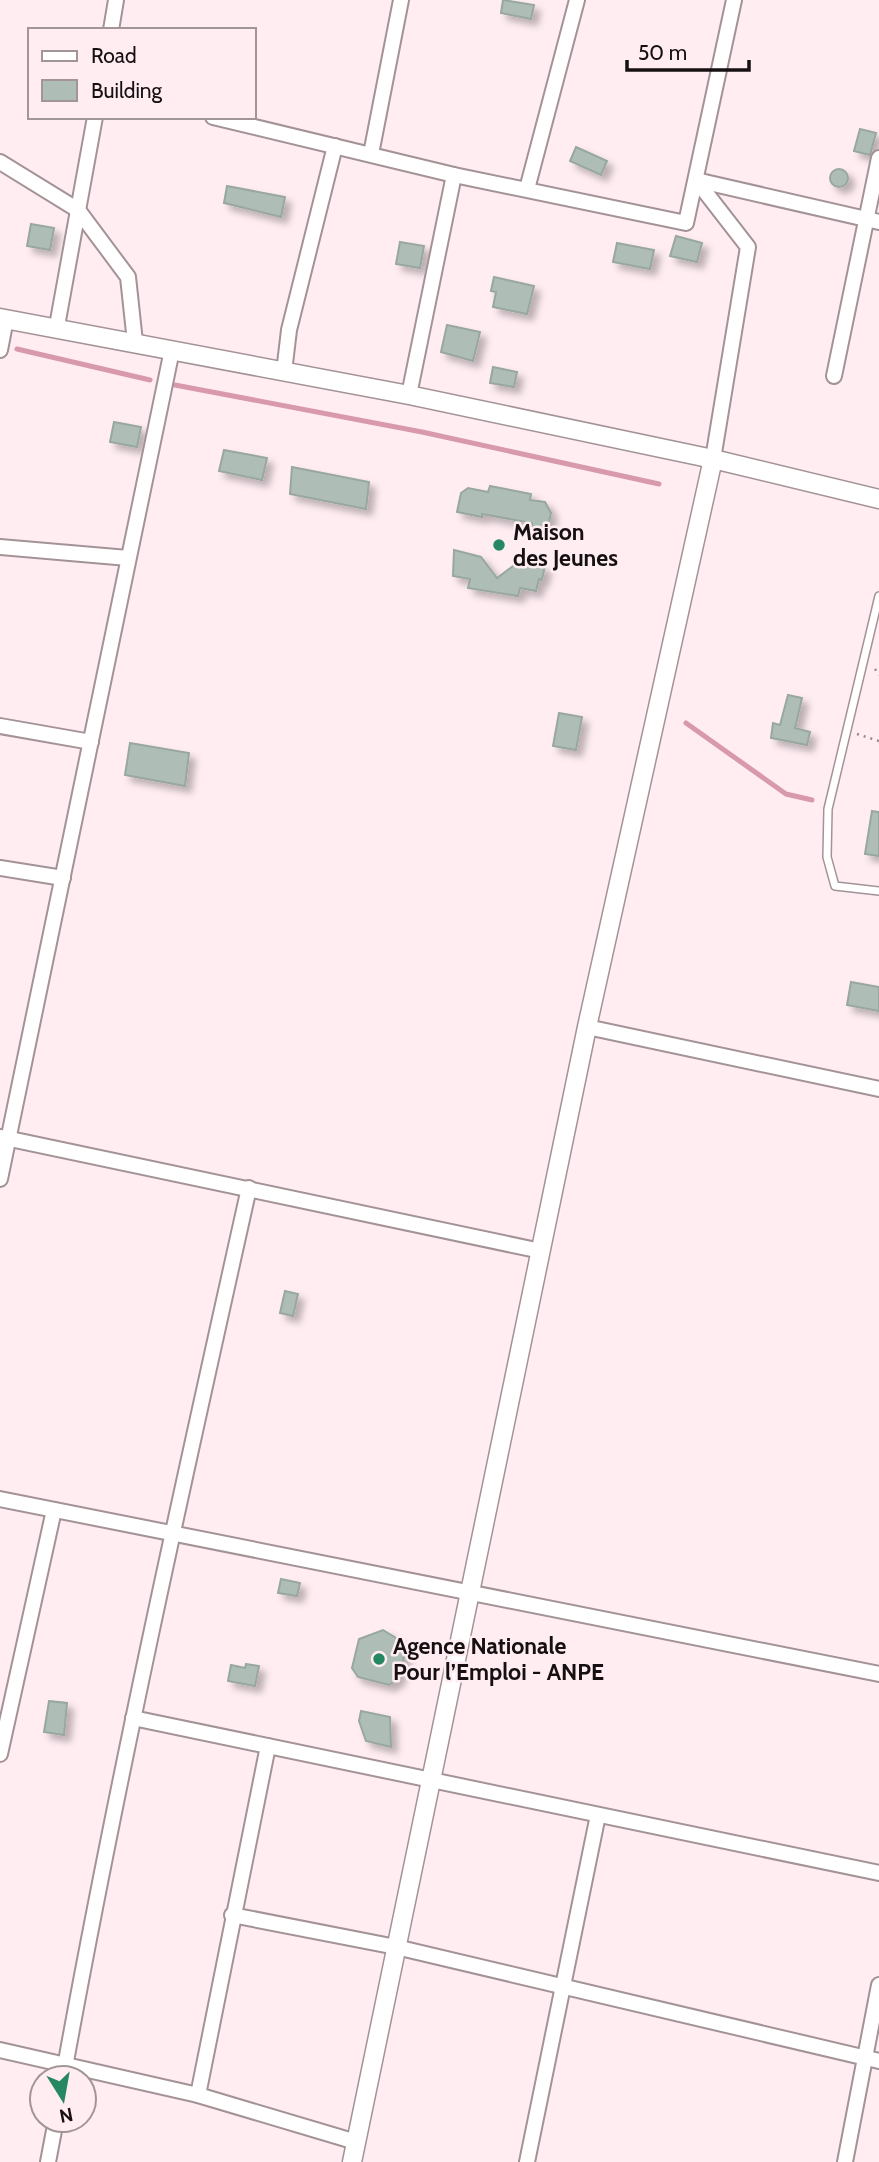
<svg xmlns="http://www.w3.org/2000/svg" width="879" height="2162" viewBox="0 0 879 2162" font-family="Cabin,sans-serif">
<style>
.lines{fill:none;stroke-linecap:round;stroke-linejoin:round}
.stream{stroke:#d899ac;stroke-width:5}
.building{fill:#aebeb6;stroke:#98a79f;stroke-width:2;filter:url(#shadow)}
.service-casing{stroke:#a39397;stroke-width:10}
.minor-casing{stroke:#a39397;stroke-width:18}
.tertiary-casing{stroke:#a39397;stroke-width:21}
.path{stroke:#94888b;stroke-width:2.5;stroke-dasharray:2 5;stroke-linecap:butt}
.service{stroke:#fff;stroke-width:7}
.minor{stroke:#fff;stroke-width:14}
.tertiary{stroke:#fff;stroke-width:18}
.poi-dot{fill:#258862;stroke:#ffedf2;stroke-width:2.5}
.labels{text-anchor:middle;stroke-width:5;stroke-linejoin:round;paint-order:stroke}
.poi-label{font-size:23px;font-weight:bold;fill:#161012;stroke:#ffedf2;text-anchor:start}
</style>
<defs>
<filter id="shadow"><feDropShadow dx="6" dy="6" stdDeviation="3.5" flood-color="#0004"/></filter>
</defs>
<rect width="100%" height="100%" fill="#ffedf2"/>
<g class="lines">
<g class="stream">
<path d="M17,349L150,380"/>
<path d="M175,385L422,432L659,484"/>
<path d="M686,723L786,794L812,800"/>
</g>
</g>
<g class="building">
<path d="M503,0L534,5L531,19L501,13Z"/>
<path d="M860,129L876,133L870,155L854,151Z"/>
<path d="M576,147L607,161L601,175L570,161Z"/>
<circle cx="839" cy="178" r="9"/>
<path d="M227,186L285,197L281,217L224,203Z"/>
<path d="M31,224L54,228L50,250L27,246Z"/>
<path d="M676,236L702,243L697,262L670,256Z"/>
<path d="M400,242L424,246L420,268L396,264Z"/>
<path d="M617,243L654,250L650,269L613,262Z"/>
<path d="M494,277L534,286L527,314L493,307L496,292L491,291Z"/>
<path d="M447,325L480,332L473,361L441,352Z"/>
<path d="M493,367L517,372L514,387L490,383Z"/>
<path d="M114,422L141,427L137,447L110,442Z"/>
<path d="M224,450L267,458L262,480L219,471Z"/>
<path d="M292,467L369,482L366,509L290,494Z"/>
<path d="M490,486L531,494L530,500L545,502L551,513L547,530L532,527V523L482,514V517L457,512L461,493L468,488L488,492Z"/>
<path d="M454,550L481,557L497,578L517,563L545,566L542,580L539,579L536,591L520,588L518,596L468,588L470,579L453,576Z"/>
<path d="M788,695L802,698L795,728L810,732L807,745L771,738L773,723L780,725Z"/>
<path d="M559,713L582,717L576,750L553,746Z"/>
<path d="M130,743L189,753L185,786L125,775Z"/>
<path d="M872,811L879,812V856L865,854Z"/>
<path d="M851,982L879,987V1011L847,1005Z"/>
<path d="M285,1291L298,1294L293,1316L280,1313Z"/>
<path d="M281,1579L300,1583L297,1596L278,1593Z"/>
<path d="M383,1630L401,1641L406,1649L398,1679L389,1685L358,1677L352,1668L359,1639Z"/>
<path d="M246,1664L259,1666L255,1686L228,1681L231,1665L245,1668Z"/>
<path d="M49,1701L67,1703L64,1735L44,1732Z"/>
<path d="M361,1711L390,1717L391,1747L366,1741L359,1721Z"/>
</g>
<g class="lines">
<defs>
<path id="service" d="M879,596L828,809L827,857L835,886L879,891"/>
<g id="minor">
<path d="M111,30L116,0"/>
<path d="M213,117L454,175L686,223L734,0"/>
<path d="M371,154L401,0"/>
<path d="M0,162L78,210L128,277L135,342"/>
<path d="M696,180L748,247L713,459"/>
<path d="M696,180L879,222"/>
<path d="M527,189L577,0"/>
<path d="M57,326L95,117"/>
<path d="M0,350L6,319"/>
<path d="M284,372L289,330L335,146"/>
<path d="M834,376L879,158"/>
<path d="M409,395L454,175"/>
<path d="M0,547L128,558"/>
<path d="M0,726L91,742"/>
<path d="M0,868L63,878"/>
<path d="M587,1027L879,1089"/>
<path d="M1,1137L541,1251"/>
<path d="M0,1179L172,350"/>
<path d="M0,1499L879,1674"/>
<path d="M133,1718L879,1873"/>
<path d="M0,1754L54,1510"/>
<path d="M232,1915L396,1947L879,2061"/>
<path d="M0,2050L198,2095L356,2142"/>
<path d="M63,2078C117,1779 183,1484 249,1188"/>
<path d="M198,2095L268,1746"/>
<path d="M48,2162L56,2120"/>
<path d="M527,2162L598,1815"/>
<path d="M845,2162L879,1985"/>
</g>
<g id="tertiary">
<path d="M0,318L409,395L713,459L879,499"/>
<path d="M352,2162L587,1027L713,459"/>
</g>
</defs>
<use href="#service" class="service-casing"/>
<use href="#minor" class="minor-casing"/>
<use href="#tertiary" class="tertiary-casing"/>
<g class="path">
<path d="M875,669L879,675"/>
<path d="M857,734L879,741"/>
</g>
<use href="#service" class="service"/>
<use href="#minor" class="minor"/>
<use href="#tertiary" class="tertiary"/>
</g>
<g class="poi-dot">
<circle cx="499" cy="545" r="7"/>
<circle cx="379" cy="1659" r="7"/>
</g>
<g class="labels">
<g class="poi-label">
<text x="513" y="540">Maison<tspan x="513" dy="26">des Jeunes</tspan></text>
<text x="393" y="1654">Agence Nationale<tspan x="393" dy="26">Pour l’Emploi - ANPE</tspan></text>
</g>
</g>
<rect x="28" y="28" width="228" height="91" fill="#ffedf2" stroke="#a29598" stroke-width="2"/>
<rect x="42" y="51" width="35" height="10" fill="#ffffff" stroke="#a29598" stroke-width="2"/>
<text x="91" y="63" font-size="21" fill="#161012">Road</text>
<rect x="42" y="80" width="35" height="21" fill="#aebeb6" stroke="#a29598" stroke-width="2"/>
<text x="91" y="98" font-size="21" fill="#161012">Building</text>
<g transform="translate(63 2099) rotate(169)"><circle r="33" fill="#ffedf2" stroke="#a29598" stroke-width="2"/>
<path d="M0-5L12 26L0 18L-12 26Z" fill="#258862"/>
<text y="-10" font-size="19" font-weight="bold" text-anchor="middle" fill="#161012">N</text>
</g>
<path d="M627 60v10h122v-10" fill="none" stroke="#161012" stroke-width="3.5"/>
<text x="638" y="60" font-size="21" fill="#161012" stroke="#ffedf2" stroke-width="5" paint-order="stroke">50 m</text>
</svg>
